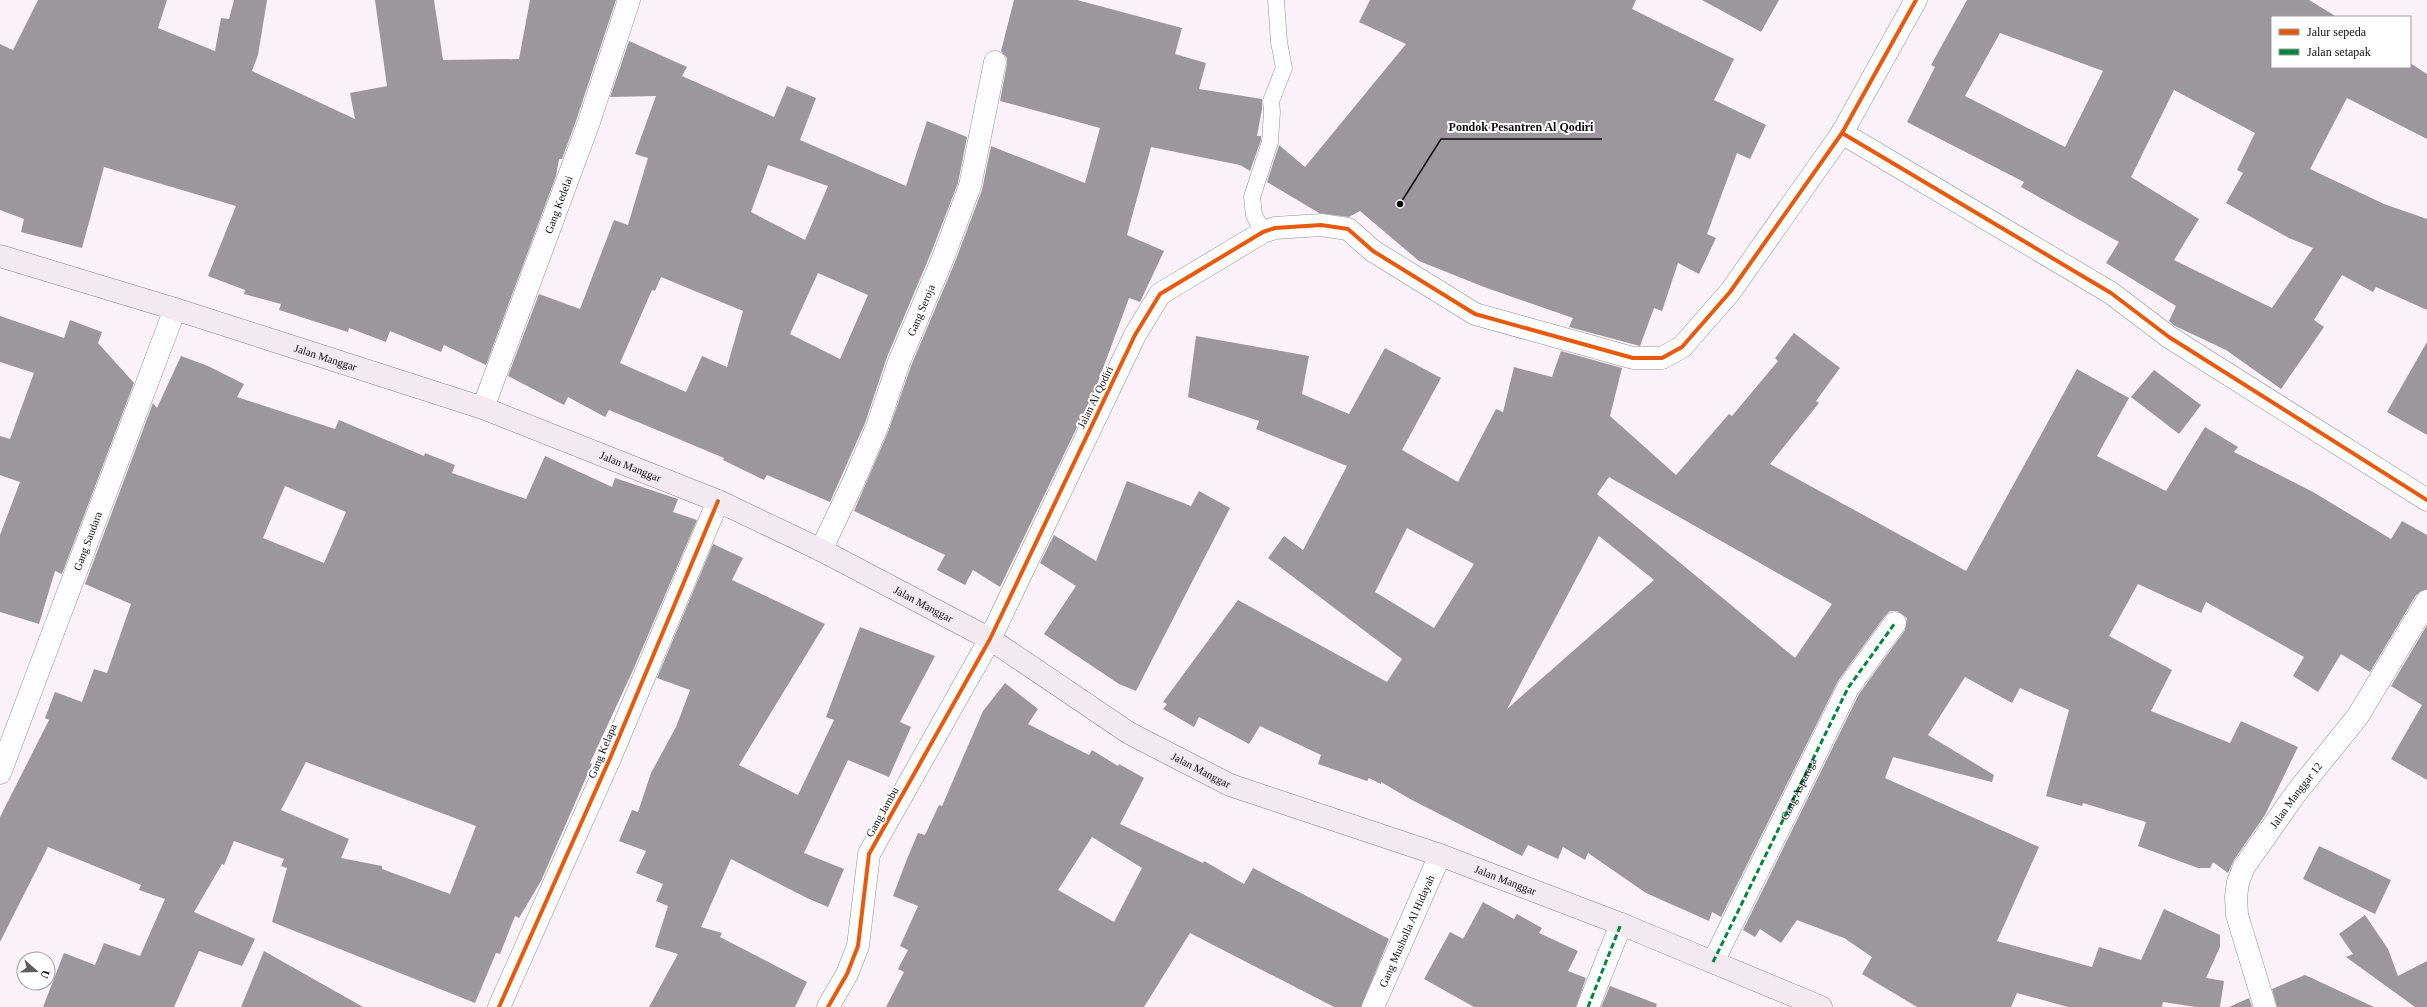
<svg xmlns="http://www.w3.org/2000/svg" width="2427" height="1007" viewBox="0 0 2427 1007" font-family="'Times New Roman',serif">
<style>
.building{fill:#9c979c;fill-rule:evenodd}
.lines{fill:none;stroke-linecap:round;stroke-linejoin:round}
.service-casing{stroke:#939092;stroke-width:17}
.minor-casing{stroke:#939092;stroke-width:23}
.secondary-casing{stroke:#8a8689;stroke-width:23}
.service{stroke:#fefdfe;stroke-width:16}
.minor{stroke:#fefdfe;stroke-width:22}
.secondary{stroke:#f3eaf1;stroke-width:22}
.quiet{stroke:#00873e;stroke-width:3;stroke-dasharray:6 3;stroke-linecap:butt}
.cycleway-casing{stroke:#fff;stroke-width:6}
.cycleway{stroke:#e8590c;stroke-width:4}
.labels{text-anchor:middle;stroke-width:4;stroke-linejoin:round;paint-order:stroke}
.street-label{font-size:11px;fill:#0c0c0c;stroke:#fff}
.leader{fill:none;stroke:#0c0c0c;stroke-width:1.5}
.callout-dot{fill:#0c0c0c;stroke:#fff;stroke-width:1.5}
.callout-label{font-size:12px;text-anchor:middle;font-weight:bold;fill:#0c0c0c;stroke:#fff;stroke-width:4;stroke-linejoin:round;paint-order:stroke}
</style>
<rect width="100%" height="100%" fill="#faf2f8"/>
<g class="building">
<path d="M38,0H167L158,28L215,51L221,18L229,19L234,0H267L258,55L252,71L355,119L350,93L387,86L375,0H434L443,60L519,59L530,0H616L577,118L562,159H559L556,176L486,365L444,345L441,352L390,331L386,342L349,328L348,332L279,310L281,304L244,294L245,290L208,276L236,206L104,167L82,248L21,232L24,219L0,210V44L13,50Z"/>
<path d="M1014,0H1077L1182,28L1175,54L1206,63L1199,89L1262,99V109L1257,136H1261V140L1250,171L1240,165L1151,147L1127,235L1164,251L1140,302L1129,298L1095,390L1000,587L973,570L965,585L937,570L945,555L854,511L888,432L911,366L955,262L982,190L991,146L1085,183L1100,128L1000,101L1007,64V58L1001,51Z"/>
<path d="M1370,0H1636L1632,9L1734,59L1714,100L1766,125L1750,159L1737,153L1707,234L1716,238L1699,274L1678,263L1662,311L1654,308L1640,346L1569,327L1573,318L1484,287L1419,261L1360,211L1349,217L1319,213L1267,182L1279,145L1305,167L1406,44L1359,22Z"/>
<path d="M1702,0H1779L1761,32Z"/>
<path d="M1967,0H2309L2337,17H2272V67H2410V63L2427,74V139L2347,98L2310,169L2384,204L2427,219V310L2376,287L2373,292L2342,275L2314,320L2324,327L2281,389L2226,350L2175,326L2169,321L2176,306L2106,263L2119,242L2021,187L2024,182L1907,122L1935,67L1931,65ZM2000,33L2103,71L2065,147L1965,96ZM2174,90L2255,133L2237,170L2243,173L2226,203L2289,238L2313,248L2272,308L2174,260L2199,219L2131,177Z"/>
<path d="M629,41L687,67L682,76L774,117L787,86L816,98L800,140L906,186L927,121L967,137L958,183L931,253L887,357L865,423L830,502L767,475L764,480L723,460L724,458L609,410L605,417L568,397L564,405L508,376L539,294L580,309L614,220L628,225L648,158L635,154L656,96L610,97ZM768,165L828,186L805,240L751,212ZM818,273L868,295L840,359L790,334ZM661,277L743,311L727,367L702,356L686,392L620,363L652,290L655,291Z"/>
<path d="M0,316L64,338L70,320L102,332L98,343L134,383L62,574L55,571L39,624L0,612V535L20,482L0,475V436L10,439L34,373L0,362Z"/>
<path d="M1794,333L1840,368L1816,401L1819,403L1770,464L1966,571L2077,369L2129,398L2097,456L2166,491L2205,427L2238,447L2234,452L2313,492L2391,539L2402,521L2427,535V589L2416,595L2370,672L2341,654L2318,692L2293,676L2304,657L2206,602L2201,613L2138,584L2109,636L2172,670L2151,711L2230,743L2241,721L2298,747L2265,815L2234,860L2228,873L2213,862L2210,868H2198L2138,846L2146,822L2083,803L2082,806L2046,796L2069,710L2020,688L2012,703L1965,677L1928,735L1994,775L1992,782L1893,757L1885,778L2039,847L1997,941L2092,967L2099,947L2141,960L2164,909L2220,935V947L2206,978L2224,981L2220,1007H2196L2163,1002L2162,1007H2068L2017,993L2011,1007H1917L1862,974L1872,957L1844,938L1797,920L1781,943L1760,929L1755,937L1743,930L1859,694L1905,630L1907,618L1897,611H1890L1885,616L1838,681L1721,917L1712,912L1709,921L1646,893L1588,853L1585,860L1563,847L1558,859L1528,845L1522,856L1410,799L1381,782V784L1369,778L1367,781L1318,764L1321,755L1260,726L1249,744L1199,717L1194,727L1163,709L1167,704L1163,702L1238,600L1387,682L1402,659L1268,558L1284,536L1303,550L1347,466L1256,429L1259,421L1188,397L1196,336L1309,356L1302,394L1349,414L1385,348L1441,378L1402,450L1458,482L1496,409L1503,412L1514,367L1552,377L1561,351L1622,368L1610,416L1676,475L1729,414L1732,416L1778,361L1775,358ZM1609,477L1832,604L1795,658L1597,494ZM1407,528L1474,564L1434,628L1375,592ZM1599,536L1654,580L1507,709Z"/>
<path d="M2427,342V435L2387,412Z"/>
<path d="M181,356L208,366L244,384L237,397L335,429L339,420L424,456L425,453L455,465L452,473L526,499L545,456L612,487L615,478L678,499L673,512L697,520L634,668L590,763L592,764L541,881L519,918L515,916L500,954L496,953L475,1003L272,922L287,868L281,866L284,859L234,841L224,865L222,864L194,912L255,939L242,966L199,951L174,1007H43L64,953L95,965L104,943L140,956L165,899L139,890L141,885L48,847L0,942V817L49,720L45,718L55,692L82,702L94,669L107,673L131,604L85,584L153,403L157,408ZM285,486L346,512L324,563L263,538ZM306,762L476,826L450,894L382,869V866L341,858L349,839L281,810Z"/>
<path d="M2154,370L2201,405L2179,434L2131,397Z"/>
<path d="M1127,481L1191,506L1199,491L1230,508L1136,691L1119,684L1044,634L1076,586L1040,563L1054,535L1096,561Z"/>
<path d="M713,544L743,558L732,580L825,624L739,765L798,795L834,720L826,717L860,627L935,656L900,722L911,727L889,777L848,760L804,853L844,869L828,907L807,898L731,859L701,927L722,933L720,937L807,982L795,1007H649L678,954L655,947L668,906L656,901L663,884L636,873L646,851L619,841L632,810L638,812L651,773L676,727L690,690L657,678Z"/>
<path d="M2427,625V780L2391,759L2422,705L2391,686Z"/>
<path d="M1005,683L1038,709L1028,724L1089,755L1092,750L1118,766L1119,764L1144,778L1120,824L1203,863L1204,861L1244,884L1253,868L1389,939L1361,1007H1334L1190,933L1144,1007H886L904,972L898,969L908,950L900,946L918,906L893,896L907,859L918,833L925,835L939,805L942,806L983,711ZM1092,837L1142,868L1114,922L1058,890Z"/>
<path d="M2319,846L2391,880L2375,914L2303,879Z"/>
<path d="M1483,902L1514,919L1517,914L1542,928L1539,933L1578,951L1568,971L1586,978L1576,1007H1474L1424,979L1450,932L1463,939Z"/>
<path d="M2365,915L2388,949L2398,976L2427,961V1007H2415L2346,957L2353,954L2339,934Z"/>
<path d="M264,951L363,1007H241Z"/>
<path d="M2305,975L2374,1007H2277L2272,989Z"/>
<path d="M1610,986L1657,1004L1656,1007H1601Z"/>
<path d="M2249,998L2252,1007H2229Z"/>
</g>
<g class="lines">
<defs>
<path id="service" d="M1263,232L1254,215L1252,197L1270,142L1272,112L1271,101L1284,68L1279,42L1276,0"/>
<g id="minor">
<path d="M1842,133L2111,293L2169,337L2427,500"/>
<path id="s1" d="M483,408L589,122L629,0"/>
<path id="s2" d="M821,550L853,483L877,427L899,362L943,258L970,186L995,62"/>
<path id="s3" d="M0,773L175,309"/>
<path d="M1713,962L1848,688L1895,623"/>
<path d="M499,1007L611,756L718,501"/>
<path d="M828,1007L847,974L858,946L869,854L990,639L1135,335L1160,294L1263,232L1275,228L1321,225L1348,229L1373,251L1475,314L1633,358H1662L1682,347L1730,292L1842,133L1916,0"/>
<path id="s4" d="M1373,1007L1440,855"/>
<path d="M1588,1007L1621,924"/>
<path id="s5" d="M2265,1007L2237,915L2236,897L2238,882L2244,867L2296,793L2358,716L2427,601"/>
</g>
<g id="secondary">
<path id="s6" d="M0,256L175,309L483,408L718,501L821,550L990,639L1129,733L1230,785L1440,855L1621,924L1821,1007"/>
</g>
</defs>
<use href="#service" class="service-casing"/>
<use href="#minor" class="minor-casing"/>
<use href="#secondary" class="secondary-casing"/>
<use href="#service" class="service"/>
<use href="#minor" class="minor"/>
<use href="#secondary" class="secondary"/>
<g class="quiet">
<path id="s7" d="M1713,962L1848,688L1895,623"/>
<path d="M1588,1007L1621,924"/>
</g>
<defs>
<g id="cycleway">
<path d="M1842,133L2111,293L2169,337L2427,500"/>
<path d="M499,1007L611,756L718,501"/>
<path d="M828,1007L847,974L858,946L869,854L990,639L1135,335L1160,294L1263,232L1275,228L1321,225L1348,229L1373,251L1475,314L1633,358H1662L1682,347L1730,292L1842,133L1916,0"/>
</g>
</defs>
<use href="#cycleway" class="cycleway-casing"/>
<use href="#cycleway" class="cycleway"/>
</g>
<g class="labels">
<g class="street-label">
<text dy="4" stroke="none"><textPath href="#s1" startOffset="217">Gang Kedelai</textPath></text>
<text dy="4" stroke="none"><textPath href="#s2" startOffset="260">Gang Seroja</textPath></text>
<text dy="4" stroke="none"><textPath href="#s6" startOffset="341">Jalan Manggar</textPath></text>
<text transform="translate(1095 397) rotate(-64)" y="4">Jalan Al Qodiri</text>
<text dy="4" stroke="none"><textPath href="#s6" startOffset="665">Jalan Manggar</textPath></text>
<text dy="4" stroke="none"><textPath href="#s3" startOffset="248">Gang Saudara</textPath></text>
<text dy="4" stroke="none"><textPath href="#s6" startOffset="989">Jalan Manggar</textPath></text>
<text transform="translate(602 751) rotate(-67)" y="4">Gang Kelapa</text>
<text dy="4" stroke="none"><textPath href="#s6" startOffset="1313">Jalan Manggar</textPath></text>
<text dy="4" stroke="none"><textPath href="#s7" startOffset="193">Gang Asparaga</textPath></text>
<text dy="4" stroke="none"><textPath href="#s5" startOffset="234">Jalan Manggar 12</textPath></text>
<text transform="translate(882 812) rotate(-61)" y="4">Gang Jambu</text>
<text dy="4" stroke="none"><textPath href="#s6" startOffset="1637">Jalan Manggar</textPath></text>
<text dy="4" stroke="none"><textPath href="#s4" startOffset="83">Gang Musholla Al Hidayah</textPath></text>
</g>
</g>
<path class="leader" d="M1400 204L1441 139H1602"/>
<circle class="callout-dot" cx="1400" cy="204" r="4"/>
<g class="callout-label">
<text x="1521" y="131">Pondok Pesantren Al Qodiri</text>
</g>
<rect x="2271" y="16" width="140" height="52" fill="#ffffff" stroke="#9e9e9e"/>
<rect x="2279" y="29" width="20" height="6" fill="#e8590c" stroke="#9e9e9e"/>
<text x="2307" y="36" font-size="12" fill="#0c0c0c">Jalur sepeda</text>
<rect x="2279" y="49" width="20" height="6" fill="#00873e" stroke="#9e9e9e"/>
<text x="2307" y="56" font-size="12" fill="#0c0c0c">Jalan setapak</text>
<g transform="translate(36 971) rotate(110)"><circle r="19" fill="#ffffff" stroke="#9e9e9e"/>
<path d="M0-3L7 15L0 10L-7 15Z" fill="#5f5c5f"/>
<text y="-6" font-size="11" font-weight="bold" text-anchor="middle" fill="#0c0c0c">U</text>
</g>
</svg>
